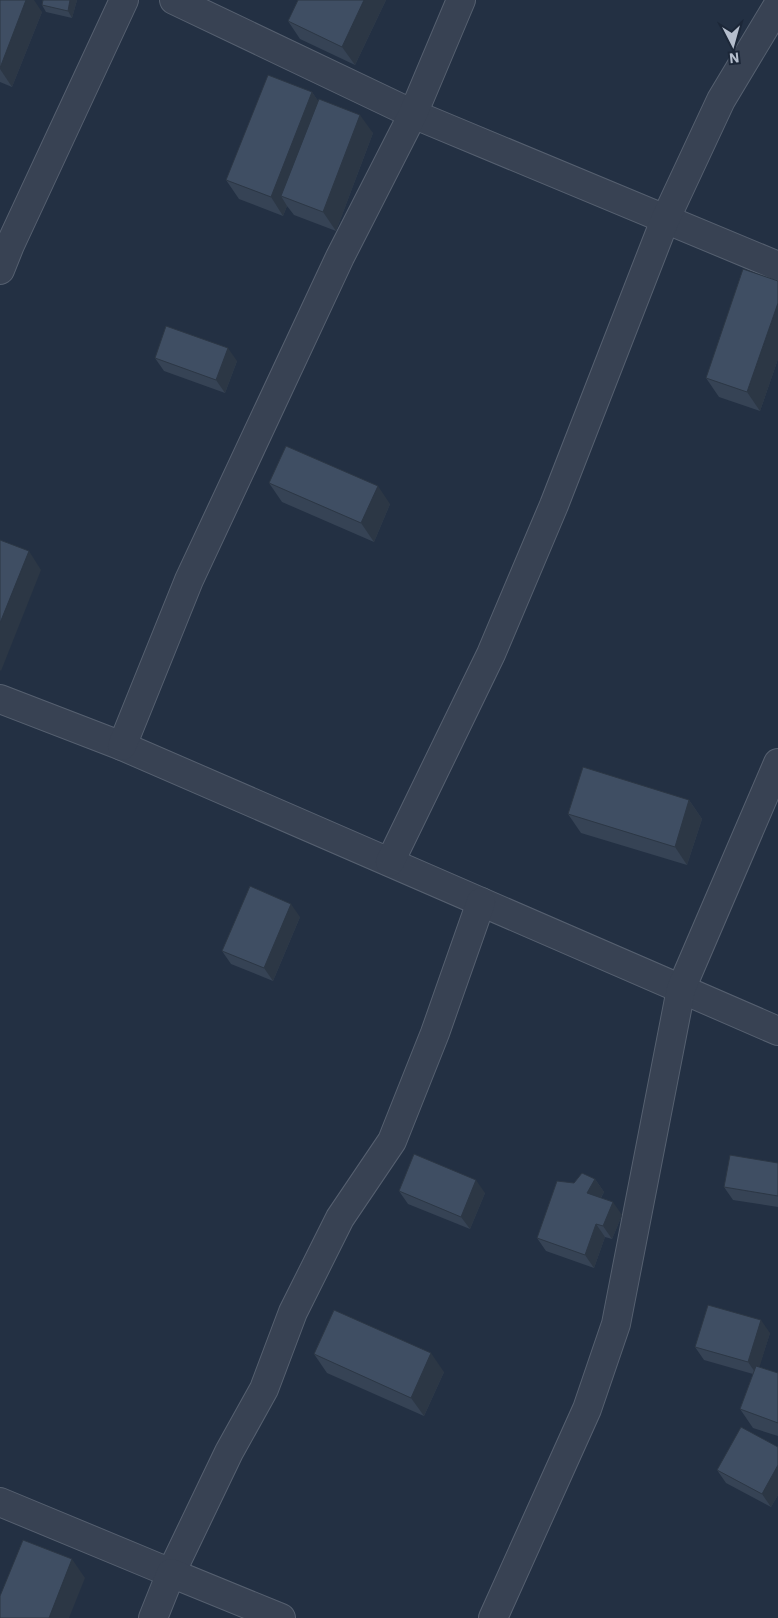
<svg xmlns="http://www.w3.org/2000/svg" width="778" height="1618" viewBox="0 0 778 1618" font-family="'IBM Plex Sans',sans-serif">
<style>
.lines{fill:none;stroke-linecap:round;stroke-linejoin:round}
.minor-casing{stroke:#566070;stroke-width:30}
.minor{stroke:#384253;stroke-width:28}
.wall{fill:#364355}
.shaded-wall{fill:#2c3745}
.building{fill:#3f4e63;stroke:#2c3745}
</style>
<rect width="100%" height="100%" fill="#233043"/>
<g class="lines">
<defs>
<g id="minor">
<path d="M174,0L413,114L778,266"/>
<path d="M0,270L10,245L124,0"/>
<path d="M0,699L122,746L778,1031"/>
<path d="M122,746L189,580L340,257L413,114L461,0"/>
<path d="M390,862L491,654L554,505L665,220L721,100L778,5"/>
<path d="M0,1502L171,1573L229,1452L264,1389L293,1312L340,1218L392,1141L435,1033L481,902"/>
<path d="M153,1618L171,1573L281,1618"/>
<path d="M493,1618L587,1409L616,1324L681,989L778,763"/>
</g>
</defs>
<use href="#minor" class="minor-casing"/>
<use href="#minor" class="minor"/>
</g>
<g class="wall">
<path d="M0,0L42,12L12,87L0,82Z"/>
<path d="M43,0H77L72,18L46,12L42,5Z"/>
<path d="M386,0L355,65L300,39L288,21Z"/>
<path d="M312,92L318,101L373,133L336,231L294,215L287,206L283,216L239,199L226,180Z"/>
<path d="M778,281V359L760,411L719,397L706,378Z"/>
<path d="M155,358L237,361L225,393L164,371Z"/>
<path d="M269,483L390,504L374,542L282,502Z"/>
<path d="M689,800L702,819L687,865L581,833L568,814Z"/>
<path d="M300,917L273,981L231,964L222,951Z"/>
<path d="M778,1163V1207L733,1200L724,1187Z"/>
<path d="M595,1179L604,1192L601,1198L622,1215L612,1239L605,1237L594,1268L546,1251L537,1238L574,1183Z"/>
<path d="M399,1191L485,1193L470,1229L408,1204Z"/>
<path d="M770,1333L759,1367L778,1373V1436L753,1428L740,1409L753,1374L704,1360L695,1347Z"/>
<path d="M314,1354L444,1372L424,1416L327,1373Z"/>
<path d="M778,1447V1495L771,1507L726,1483L717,1470Z"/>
</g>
<g class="shaded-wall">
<path d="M26,0H34L42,12L12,87L0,69V68Z"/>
<path d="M70,0H77L72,18L68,11Z"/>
<path d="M364,0H386L355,65L342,47Z"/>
<path d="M312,92L325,111L281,196L287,206L283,216L271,197Z"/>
<path d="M360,115L373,133L336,231L323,212Z"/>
<path d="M778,303V359L760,411L747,392Z"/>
<path d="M228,348L237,361L225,393L216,380Z"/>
<path d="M378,486L390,504L374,542L361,523Z"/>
<path d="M29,551L41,570L1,671L0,670V623Z"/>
<path d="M689,800L702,819L687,865L675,847Z"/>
<path d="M291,904L300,917L273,981L264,968Z"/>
<path d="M595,1179L604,1192L596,1206L587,1193Z"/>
<path d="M476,1180L485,1193L470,1229L461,1217Z"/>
<path d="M613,1202L622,1215L612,1239L603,1226Z"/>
<path d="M596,1224L605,1237L594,1268L585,1255Z"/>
<path d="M761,1320L770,1333L757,1375L748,1362Z"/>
<path d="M431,1353L444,1372L424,1416L411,1398Z"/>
<path d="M778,1465V1495L771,1507L762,1494Z"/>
<path d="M72,1559L85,1578L69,1618H49Z"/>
</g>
<g class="building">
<path d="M0,0H26L0,68Z"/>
<path d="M43,0H70L68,11L42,5Z"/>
<path d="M298,0H364L342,47L288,21Z"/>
<path d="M268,75L312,92L271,197L226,180Z"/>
<path d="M319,99L360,115L323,212L281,196Z"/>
<path d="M743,269L778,281V303L747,392L706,378Z"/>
<path d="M166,326L228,348L216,380L155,358Z"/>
<path d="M286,446L378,486L361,523L269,483Z"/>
<path d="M0,540L29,551L0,623Z"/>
<path d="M583,767L689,800L675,847L568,814Z"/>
<path d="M250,886L291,904L264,968L222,951Z"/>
<path d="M414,1154L476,1180L461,1217L399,1191Z"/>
<path d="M730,1155L778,1163V1196L724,1187Z"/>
<path d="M582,1173L595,1179L587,1193L613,1202L603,1226L596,1224L585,1255L537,1238L557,1181L574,1183Z"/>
<path d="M708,1305L761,1320L748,1362L695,1347Z"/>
<path d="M334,1310L431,1353L411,1398L314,1354Z"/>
<path d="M756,1366L778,1373V1423L740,1409Z"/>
<path d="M741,1427L778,1447V1465L762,1494L717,1470Z"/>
<path d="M23,1540L72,1559L49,1618H0V1596Z"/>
</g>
<g transform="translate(733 45) rotate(174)" stroke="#1c2738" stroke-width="4" paint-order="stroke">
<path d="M0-4L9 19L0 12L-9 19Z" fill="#b5becd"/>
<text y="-8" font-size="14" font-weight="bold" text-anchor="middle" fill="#b5becd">N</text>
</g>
</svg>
